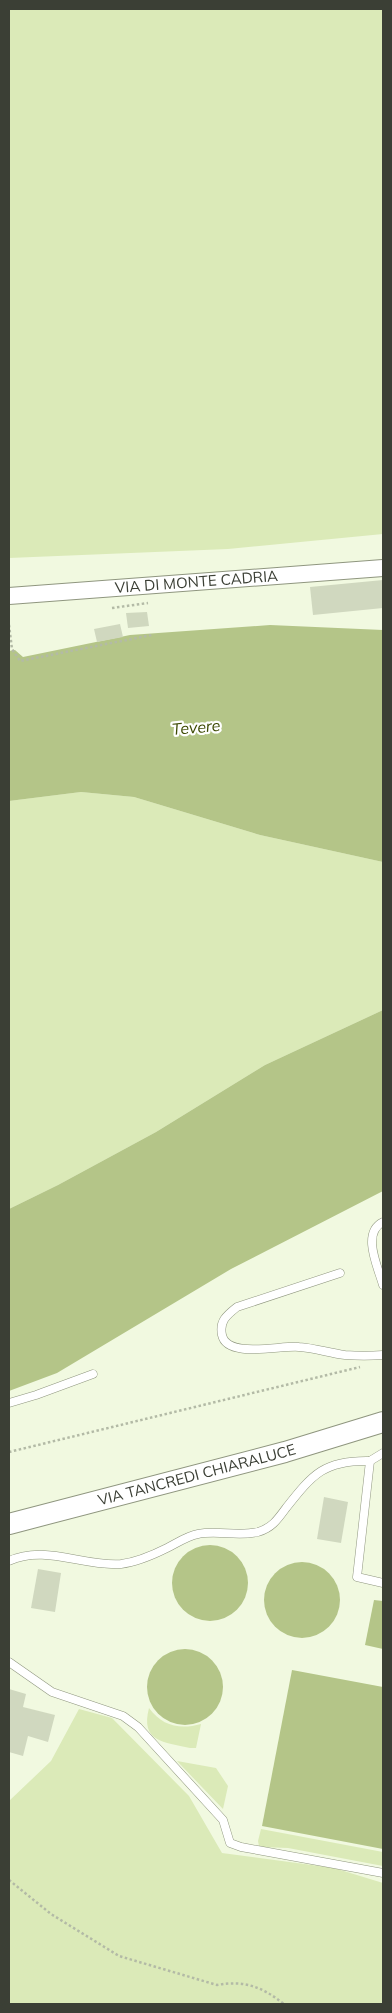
<svg xmlns="http://www.w3.org/2000/svg" width="392" height="2013" viewBox="0 0 392 2013" font-family="Mulish,sans-serif">
<style>
.green{fill:#dbeab8}
.water{fill:#b4c588}
.building{fill:#d0d8bf}
.lines{fill:none;stroke-linecap:round;stroke-linejoin:round}
.service-casing{stroke:#8f967f;stroke-width:9}
.minor-casing{stroke:#8f967f;stroke-width:18}
.tertiary-casing{stroke:#8f967f;stroke-width:22}
.path{stroke:#b3baa6;stroke-width:2.5;stroke-dasharray:2.5 2.5;stroke-linecap:butt}
.service{stroke:#fff;stroke-width:8}
.minor{stroke:#fff;stroke-width:16}
.tertiary{stroke:#fff;stroke-width:20}
.labels{text-anchor:middle;stroke-width:4.5;stroke-linejoin:round;paint-order:stroke}
.street-label{font-size:15px;fill:#3b3f35;stroke:#fff}
.water-label{font-size:16px;font-style:italic;fill:#3c4902;stroke:#fff}
</style>
<rect width="100%" height="100%" fill="#f1f9e0"/>
<g class="green">
<path d="M9,9H383V534L228,549L9,558Z"/>
<path d="M81,792L134,797L260,835L383,862V1010L265,1065L156,1132L58,1185L9,1209V801Z"/>
<path d="M149,1708C162,1726 180,1730 201,1724L196,1748H190C164,1742 140,1742 149,1708Z"/>
<path d="M79,1709L112,1718L189,1796L222,1853L334,1868L383,1883V2004H9V1801L51,1761Z"/>
<path d="M177,1761L216,1768L228,1786L223,1809Z"/>
<path d="M261,1829L383,1852V1866L288,1848L262,1847L259,1846L258,1841Z"/>
</g>
<g class="water">
<path d="M270,625L383,630V862L260,835L134,797L81,792L9,801V651L15,650L23,657L130,635Z"/>
<path d="M383,1010V1191L231,1269L57,1373L9,1391V1209L58,1185L156,1132L265,1065Z"/>
<circle cx="210" cy="1583" r="38"/>
<circle cx="302" cy="1600" r="38"/>
<path d="M374,1600L383,1601V1649L365,1645Z"/>
<circle cx="185" cy="1687" r="38"/>
<path d="M292,1670L383,1687V1849L262,1826Z"/>
</g>
<g class="building">
<path d="M383,580V608L313,615L310,587Z"/>
<path d="M147,612L149,626L128,628L126,613Z"/>
<path d="M120,624L123,637L97,642L94,629Z"/>
<path d="M324,1497L348,1502L341,1543L317,1539Z"/>
<path d="M38,1569L61,1573L55,1612L31,1608Z"/>
<path d="M9,1689L26,1694L23,1707L55,1715L48,1742L28,1736L23,1756L9,1752Z"/>
</g>
<g class="lines">
<defs>
<g id="service">
<path d="M383,1222C361,1233 378,1267 383,1285"/>
<path d="M340,1273L237,1307C227,1315 219,1321 222,1335C227,1359 281,1345 299,1347C315,1348 329,1353 345,1355C357,1356 371,1356 383,1355"/>
<path d="M9,1403L36,1395L93,1374"/>
<path d="M383,1453L370,1461L357,1577L383,1583"/>
<path d="M9,1561C45,1544 83,1567 121,1564C137,1562 153,1555 167,1548C177,1543 187,1536 198,1534C218,1530 238,1537 258,1532C272,1528 278,1519 286,1508C313,1474 324,1460 370,1461"/>
<path d="M9,1662L52,1692L123,1716L138,1727L223,1820L230,1843L241,1847L383,1873"/>
</g>
<g id="minor">
<path id="s1" d="M9,596L383,568"/>
</g>
<g id="tertiary">
<path id="s2" d="M9,1524L285,1452L383,1422"/>
</g>
</defs>
<use href="#service" class="service-casing"/>
<use href="#minor" class="minor-casing"/>
<use href="#tertiary" class="tertiary-casing"/>
<g class="path">
<path d="M112,608L148,603"/>
<path d="M9,625L12,649L20,661L152,635"/>
<path d="M9,1452L360,1367"/>
<path d="M9,1880L51,1914L119,1956L217,1985C245,1980 262,1987 284,2004"/>
</g>
<use href="#service" class="service"/>
<use href="#minor" class="minor"/>
<use href="#tertiary" class="tertiary"/>
</g>
<g class="labels">
<g class="street-label">
<text dy="5" stroke="none"><textPath href="#s1" startOffset="188">VIA DI MONTE CADRIA</textPath></text>
<text dy="5" stroke="none"><textPath href="#s2" startOffset="194">VIA TANCREDI CHIARALUCE</textPath></text>
</g>
<g class="water-label">
<text transform="translate(196 727) rotate(-5)" y="6">Tevere</text>
</g>
</g>
<rect width="392" height="2013" fill="none" stroke="#3b3f35" stroke-width="20"/>
</svg>
